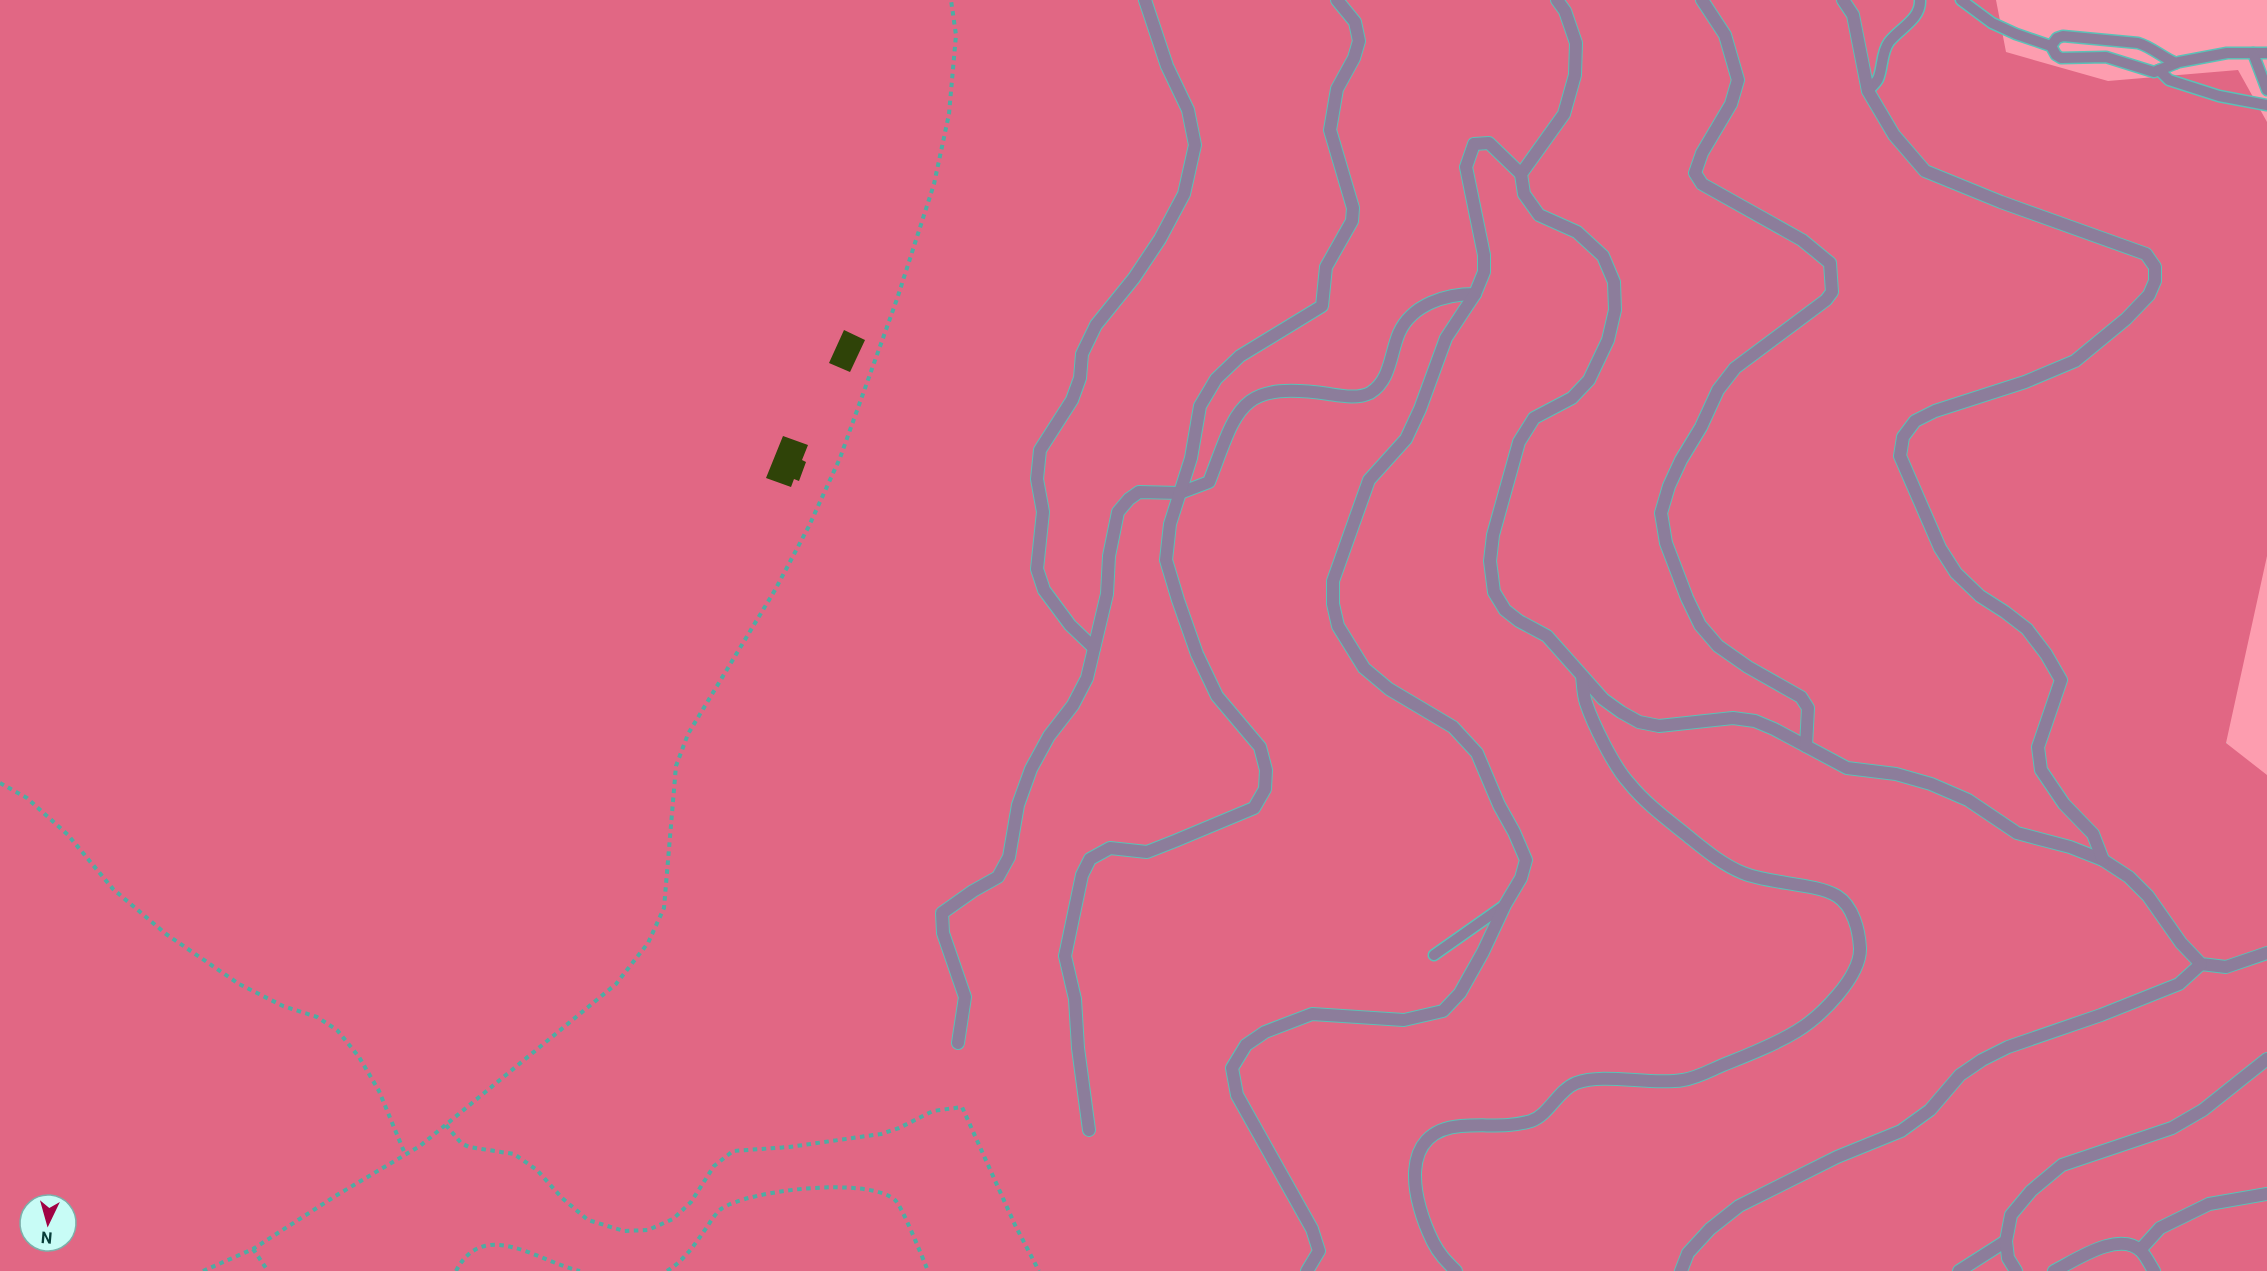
<svg xmlns="http://www.w3.org/2000/svg" width="2267" height="1271" viewBox="0 0 2267 1271" font-family="Roboto,sans-serif">
<style>
.green{fill:#fd9daf}
.forest{fill:#e16784;fill-rule:evenodd}
.building{fill:#2f4308}
.lines{fill:none;stroke-linecap:round;stroke-linejoin:round}
.lane-casing{stroke:#5bc1b7;stroke-width:13}
.street-casing{stroke:#5bc1b7;stroke-width:14}
.path{stroke:#4eaca3;stroke-width:4;stroke-dasharray:4.5 4.5;stroke-linecap:butt}
.lane{stroke:#8c7d9b;stroke-width:10}
.street{stroke:#8c7d9b;stroke-width:12}
</style>
<rect width="100%" height="100%" fill="#73e6db"/>
<path class="green" d="M1907,0H2267V865L2253,871L2153,392Z"/>
<path class="forest" d="M0,0H1996L2006,52L2108,81L2238,70L2267,122V556L2226,743L2267,775V1271H0ZM30,1205H66V1241H30Z"/>
<g class="building">
<path d="M844,330L865,340L850,372L829,363Z"/>
<path d="M783,436L808,445L802,460L806,462L799,481L794,479L791,487L766,478Z"/>
</g>
<g class="lines">
<defs>
<g id="lane">
<path d="M1961,0L1992,23L2016,34L2051,46L2056,55L2061,58L2106,57L2154,72L2179,62L2227,53H2267"/>
<path d="M2051,46L2057,38L2063,36L2138,43C2152,47 2163,58 2176,63"/>
<path d="M2253,53L2267,90"/>
<path d="M2159,70L2169,80L2219,96L2267,105"/>
<path d="M1868,91C1871,87 1876,83 1878,79C1883,68 1881,53 1889,42C1900,28 1921,19 1920,0"/>
<path d="M1434,955L1505,905"/>
</g>
<g id="street">
<path d="M1557,0L1565,11L1576,43L1575,75L1564,114L1521,174L1524,194L1539,215L1577,232L1603,256L1614,282L1615,310L1608,340L1589,380L1572,398L1534,418L1519,442L1493,535L1490,561L1494,592L1505,610L1519,621L1547,636L1603,699L1621,712L1639,722L1659,726L1733,718L1755,721L1774,729L1847,768L1896,774L1931,784L1968,800L2017,833L2070,847L2103,860L2129,877L2148,896L2181,943L2201,964L2226,967L2267,953"/>
<path d="M1702,0L1725,35L1738,80L1731,104L1702,153L1695,173L1702,184L1802,240L1830,263L1832,292L1826,300L1735,368L1718,390L1701,427L1681,460L1669,486L1661,513L1666,543L1687,598L1700,625L1718,646L1748,667L1801,697L1808,708L1806,746"/>
<path d="M1843,0L1853,15L1868,91L1894,135L1925,171L2001,202L2146,254L2155,267V281L2149,295L2126,319L2075,361L2025,382L1935,411L1915,421L1903,437L1900,456L1940,548L1956,573L1980,596L2005,612L2027,629L2046,654L2061,680L2038,747L2041,770L2064,804L2093,834L2103,860"/>
<path d="M1094,648L1070,625L1044,590L1037,569L1043,512L1037,479L1040,450L1072,400L1080,378L1082,354L1096,325L1134,278L1160,239L1184,194L1195,145L1188,110L1167,66L1145,0"/>
<path d="M958,1043L965,997L943,933L942,913L973,891L998,877L1009,857L1018,805L1031,769L1049,736L1073,705L1087,678L1107,594L1109,556L1118,512L1129,499L1139,492L1180,493L1209,482C1238,407 1238,381 1329,394C1342,396 1358,399 1370,393C1391,380 1390,354 1399,333C1412,304 1446,294 1475,294"/>
<path d="M1089,1130L1078,1048L1075,999L1065,956L1082,875L1090,859L1110,848L1147,852L1175,841L1254,808L1265,789L1266,770L1260,747L1217,696L1197,654L1178,600L1166,560L1170,524L1191,458L1200,406L1216,379L1240,356L1322,306L1326,267L1352,221L1353,208L1330,130L1337,89L1354,58L1359,41L1355,22L1337,0"/>
<path d="M2140,1250L2160,1228L2209,1204L2267,1194"/>
<path d="M1307,1271L1319,1251L1312,1229L1237,1095L1232,1068L1246,1045L1265,1032L1312,1014L1404,1020L1443,1011L1460,993L1483,952L1505,905L1521,878L1526,860L1514,832L1499,805L1477,753L1453,727L1389,689L1364,668L1338,626L1333,604V581L1369,480L1406,439L1420,409L1446,338L1475,294L1484,272V255L1466,167L1474,144L1489,143L1521,174"/>
<path d="M1456,1271C1446,1261 1439,1254 1433,1242C1413,1202 1396,1131 1461,1126C1486,1124 1507,1128 1531,1121C1549,1115 1558,1090 1576,1083C1605,1072 1651,1086 1683,1080C1697,1078 1711,1070 1723,1065C1748,1055 1774,1045 1797,1031C1820,1017 1861,977 1860,948C1859,930 1853,906 1837,896C1816,883 1769,884 1743,873C1723,865 1705,850 1689,837C1668,820 1646,804 1629,783C1614,767 1593,724 1586,703C1583,694 1583,684 1582,676"/>
<path d="M1681,1271L1688,1253L1710,1229L1739,1206L1837,1157L1901,1131L1930,1110L1960,1075L1982,1060L2008,1047L2101,1015L2179,984L2201,964"/>
<path d="M1959,1271L2006,1241"/>
<path d="M2016,1271L2008,1258L2006,1241L2011,1215L2031,1191L2062,1165L2172,1128L2203,1110L2267,1059"/>
<path d="M2054,1271C2076,1260 2119,1230 2141,1251C2146,1256 2150,1265 2154,1271"/>
</g>
</defs>
<use href="#lane" class="lane-casing"/>
<use href="#street" class="street-casing"/>
<g class="path">
<path d="M0,783L27,798L68,835L113,889L166,934L239,984L283,1006L317,1017L337,1030L359,1057L379,1091L405,1154"/>
<path d="M446,1125L461,1143L469,1147L514,1154L537,1170L562,1198L588,1220L624,1231L648,1230L673,1219L691,1202L714,1166L733,1151L789,1147L881,1134L899,1128L933,1111L962,1107L1015,1225L1039,1271"/>
<path d="M253,1249L268,1271"/>
<path d="M203,1271L253,1249L337,1195L420,1146L616,984L648,943L664,908L676,766L688,734L775,590L809,526L840,458L897,299L934,184L949,114L956,35L951,0"/>
<path d="M456,1271C484,1217 539,1262 580,1271"/>
<path d="M667,1271C685,1260 695,1244 707,1227C711,1221 715,1214 721,1209C748,1190 868,1176 895,1200C902,1206 923,1259 928,1271"/>
</g>
<use href="#lane" class="lane"/>
<use href="#street" class="street"/>
</g>
<g transform="translate(48 1223) rotate(185)"><circle r="28" fill="#c8fcf6" stroke="#7bb0aa" stroke-width="1.5"/>
<path d="M0-4.5L10 22L0 15L-10 22Z" fill="#a00344"/>
<text y="-9" font-size="16" font-weight="bold" text-anchor="middle" fill="#083d39">N</text>
</g>
</svg>
